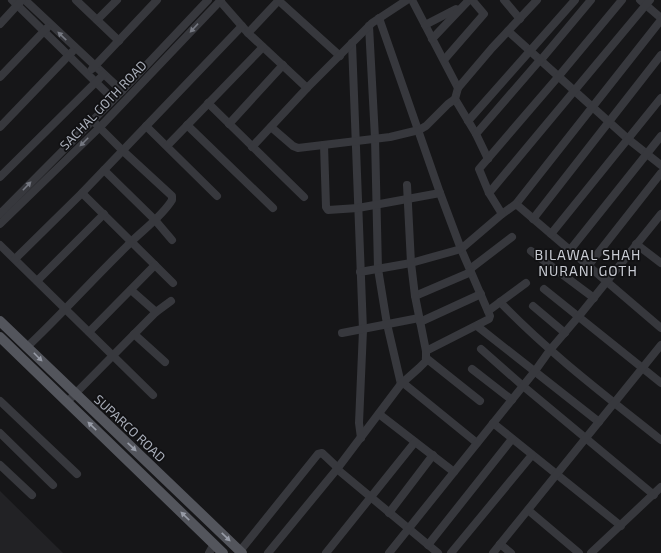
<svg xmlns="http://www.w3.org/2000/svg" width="661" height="553" viewBox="0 0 661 553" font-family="'Exo 2',sans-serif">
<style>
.built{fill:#222225}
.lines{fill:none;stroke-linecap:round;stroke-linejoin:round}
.minor{stroke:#37383d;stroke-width:8}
.major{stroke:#53555c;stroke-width:10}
.oneway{fill:#757881}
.oneway2{fill:#979ba6}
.labels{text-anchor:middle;stroke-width:3.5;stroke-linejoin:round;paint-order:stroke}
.street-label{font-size:13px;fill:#a8adb8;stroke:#111113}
.neighbourhood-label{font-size:14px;letter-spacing:1px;fill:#c9ccd4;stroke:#111113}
</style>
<rect width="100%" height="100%" fill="#161618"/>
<path class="built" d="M0,491L63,553H0Z"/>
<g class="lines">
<g class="minor">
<path d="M12,0L113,99"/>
<path d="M25,0L122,91"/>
<path d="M76,0L119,41"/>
<path d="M278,0L340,56"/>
<path d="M412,0L458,88L455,99L476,134"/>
<path d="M504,0L520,19"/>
<path d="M640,0L661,18"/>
<path d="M220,1L248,33L307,88"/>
<path d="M379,18L440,193L461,249L490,316L489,319L426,351"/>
<path d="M97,20L117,0"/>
<path d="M0,24L21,1"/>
<path d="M425,25L456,9L458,10"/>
<path d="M369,26L375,138L378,269L387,324L401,384"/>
<path d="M508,31L628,139L661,165"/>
<path d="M248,33L279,0"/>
<path d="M432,39L469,0"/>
<path d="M352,43L363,330L359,423L361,438"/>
<path d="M444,60L484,14L472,0"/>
<path d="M540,61L591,0"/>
<path d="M92,69L157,0"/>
<path d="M0,77L47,28"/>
<path d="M458,88L492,48L537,0"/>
<path d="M208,103L304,197"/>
<path d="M468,121L575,0"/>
<path d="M229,124L283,65"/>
<path d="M187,125L273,208"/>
<path d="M146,126L217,196"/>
<path d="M0,127L72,52"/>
<path d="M271,127L293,146L298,148L390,137L419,130L426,126L448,104L455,99"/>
<path d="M324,145L326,207L328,210L358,208L440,193"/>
<path d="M167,146L263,47"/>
<path d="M252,147L307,88L372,23L407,0"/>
<path d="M488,159L476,134L540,60"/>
<path d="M104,170L155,220L172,240"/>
<path d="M0,177L103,75"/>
<path d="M82,193L173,283"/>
<path d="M489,193L650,0"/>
<path d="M516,204L661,20"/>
<path d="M0,214L122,91L208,0"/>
<path d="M502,214L516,204L661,328"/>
<path d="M533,219L661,55"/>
<path d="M0,224L100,127L221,0"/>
<path d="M551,234L661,98"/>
<path d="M636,244L661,263"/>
<path d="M0,245L153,395"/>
<path d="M570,250L661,136"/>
<path d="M531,251L594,298"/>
<path d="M15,259L82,193L242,26"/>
<path d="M588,266L661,173"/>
<path d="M470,269L512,237"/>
<path d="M360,272L411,263L461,249L502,214L489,193L479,169L558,77L622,0"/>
<path d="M37,281L104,214"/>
<path d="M544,289L661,383"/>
<path d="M131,290L156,312"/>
<path d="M415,296L471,272"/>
<path d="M500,302C549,353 606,396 661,440"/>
<path d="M533,306L565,333"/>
<path d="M488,311L526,283"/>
<path d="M420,322L481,294"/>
<path d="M477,326L599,422"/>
<path d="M89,332L155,265"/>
<path d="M342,333L419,318"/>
<path d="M134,334L165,362"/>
<path d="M27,347C62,314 93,279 127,246C141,231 161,218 172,200V196L122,150L93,121"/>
<path d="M481,349L523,386L654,495"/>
<path d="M426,358L480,401"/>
<path d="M472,369L512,400"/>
<path d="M402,382L477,443"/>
<path d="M0,401L77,474"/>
<path d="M67,402L156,312L171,301"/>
<path d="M379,414L454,472"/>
<path d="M493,423L621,526"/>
<path d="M0,433L53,485"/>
<path d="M0,465L32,495"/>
<path d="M337,469L438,553"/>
<path d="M528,510L579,553"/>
<path d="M389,513L433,455"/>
<path d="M500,544L511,553"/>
<path d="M428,545L512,439"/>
<path d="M240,551L318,454L322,453L338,468"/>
<path d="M209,553L214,544"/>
<path d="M268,553L337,469L401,384L419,368L426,361V351L415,296L411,263L407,185"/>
<path d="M326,553L415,442"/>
<path d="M389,553L535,371L550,350L579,316L661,214"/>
<path d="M451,553L532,455"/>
<path d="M493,553L661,345"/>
<path d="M591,553L661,487"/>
</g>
<g class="major">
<path d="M0,321L242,553"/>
<path d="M0,337L223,553"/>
</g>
</g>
<defs><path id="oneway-solid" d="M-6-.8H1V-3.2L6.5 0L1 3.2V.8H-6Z"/></defs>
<g class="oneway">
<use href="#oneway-solid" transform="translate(194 28) rotate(133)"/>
<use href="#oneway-solid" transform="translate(62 36) rotate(-136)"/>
<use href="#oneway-solid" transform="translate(84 142) rotate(135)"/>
<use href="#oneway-solid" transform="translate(27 186) rotate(-46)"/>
</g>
<g class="oneway2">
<use href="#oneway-solid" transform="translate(38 357) rotate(45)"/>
<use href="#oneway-solid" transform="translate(92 426) rotate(-136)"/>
<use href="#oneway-solid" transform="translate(132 447) rotate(43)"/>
<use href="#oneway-solid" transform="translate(185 516) rotate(-136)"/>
<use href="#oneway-solid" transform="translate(226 537) rotate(44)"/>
</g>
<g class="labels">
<g class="street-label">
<text transform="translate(103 105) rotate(-46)" y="5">SACHAL GOTH ROAD</text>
<text transform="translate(130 428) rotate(43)" y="5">SUPARCO ROAD</text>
</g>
<g class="neighbourhood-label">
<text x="588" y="260">BILAWAL SHAH<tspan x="588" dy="16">NURANI GOTH</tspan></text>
</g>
</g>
</svg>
